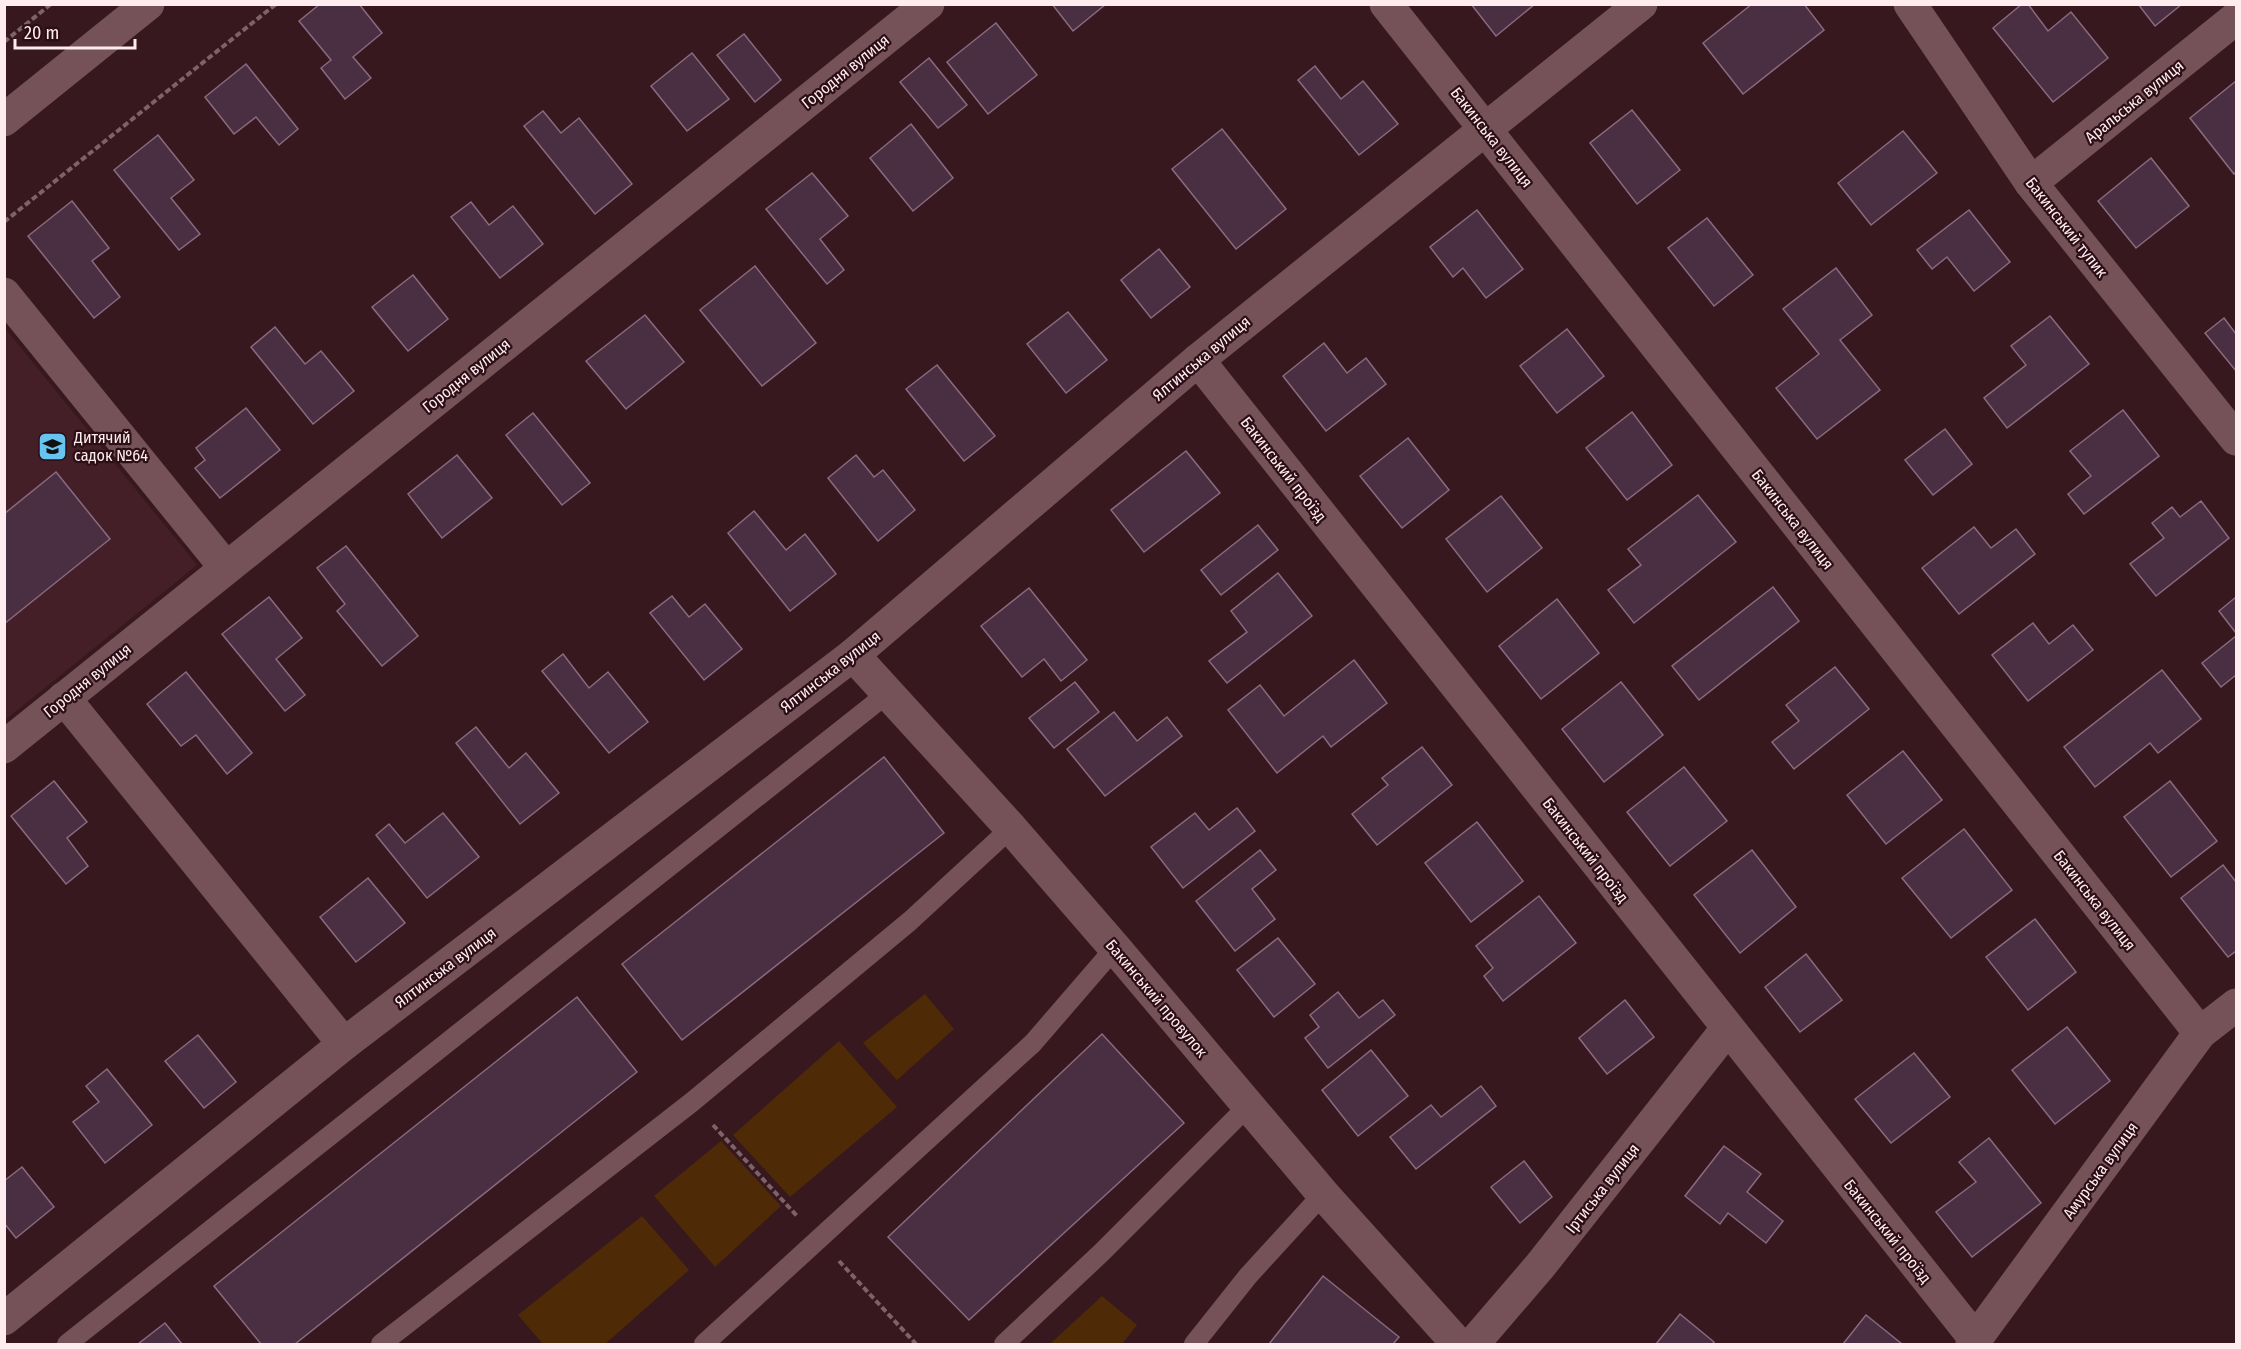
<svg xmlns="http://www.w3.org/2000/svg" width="2241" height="1349" viewBox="0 0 2241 1349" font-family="'Fira Sans Condensed',sans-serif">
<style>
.built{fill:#451f28}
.green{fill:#4e2a07}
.building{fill:#4a2e41;stroke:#896a7e;stroke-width:1.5}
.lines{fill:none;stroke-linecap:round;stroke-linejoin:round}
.path{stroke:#7d6267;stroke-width:4;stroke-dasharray:6 3;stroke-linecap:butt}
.lane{stroke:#755158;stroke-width:20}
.street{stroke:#755158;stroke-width:33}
.secondary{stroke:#755158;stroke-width:33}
.labels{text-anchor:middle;stroke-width:4.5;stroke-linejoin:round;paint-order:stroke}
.street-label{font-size:16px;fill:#ffecef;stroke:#2c0e16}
.poi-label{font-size:16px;fill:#ffecef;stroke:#2c0e16;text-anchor:start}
</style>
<rect width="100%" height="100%" fill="#37181f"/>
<path class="built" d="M4,327L197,565L5,720H4Z"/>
<g class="green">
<path d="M925,994L954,1029L897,1080L863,1043Z"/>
<path d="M839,1041L897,1107L790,1197L733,1135Z"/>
<path d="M721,1141L781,1206L715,1267L654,1196Z"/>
<path d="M642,1216L689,1270L605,1344H543L518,1315Z"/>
<path d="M1102,1296L1137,1325L1122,1344H1050Z"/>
</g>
<g class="building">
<path d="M320,4H359L382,33L353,57L371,78L345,99L321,68L331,60L299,21Z"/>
<path d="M1052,4H1106L1073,31Z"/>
<path d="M1471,4H1535L1496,36Z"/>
<path d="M1752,4H1804L1824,30L1743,94L1703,43Z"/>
<path d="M2022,4H2028L2048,31L2071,12L2108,58L2053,102L1993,28Z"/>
<path d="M2138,4H2182L2155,26Z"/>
<path d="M996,23L1037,75L988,114L947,62Z"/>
<path d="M744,34L781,80L755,102L717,55Z"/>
<path d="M692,53L729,99L687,131L651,86Z"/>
<path d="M929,58L967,105L938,128L900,82Z"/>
<path d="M246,64L298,129L279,145L256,117L234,134L205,97Z"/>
<path d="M1315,66L1341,99L1363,81L1398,124L1359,155L1298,80Z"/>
<path d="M2236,81V172L2234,174L2190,118Z"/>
<path d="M1632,110L1680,170L1637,204L1590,143Z"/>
<path d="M543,111L561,133L579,118L632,184L595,214L524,126Z"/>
<path d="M911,124L953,178L913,211L870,158Z"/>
<path d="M1222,129L1286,209L1236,249L1172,169Z"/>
<path d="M1903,131L1937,173L1871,225L1838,183Z"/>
<path d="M158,135L194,180L171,198L200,234L179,250L114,170Z"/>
<path d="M2151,158L2189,206L2136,248L2098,201Z"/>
<path d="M812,173L848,216L820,239L844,270L827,284L766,209Z"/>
<path d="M72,201L109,248L92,261L120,297L94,318L28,236Z"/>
<path d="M471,202L489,225L513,206L543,244L500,278L451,217Z"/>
<path d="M1477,210L1523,269L1486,298L1463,268L1453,277L1430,247Z"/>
<path d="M1969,210L2010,262L1974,291L1947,257L1932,269L1917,250Z"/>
<path d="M1707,218L1753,275L1714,306L1668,248Z"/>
<path d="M1159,249L1190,287L1151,318L1121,280Z"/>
<path d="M755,266L816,343L762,386L700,310Z"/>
<path d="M1836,268L1872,315L1840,340L1880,390L1817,439L1776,388L1819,354L1783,309Z"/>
<path d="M413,275L448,319L408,351L372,307Z"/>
<path d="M1068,312L1107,360L1066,393L1027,344Z"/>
<path d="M645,315L684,362L626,409L586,361Z"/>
<path d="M2050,316L2089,364L2007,428L1984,398L2026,365L2011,346Z"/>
<path d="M2224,318L2236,334V371L2205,333Z"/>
<path d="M275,327L305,364L321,351L354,391L313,424L251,347Z"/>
<path d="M1567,329L1604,376L1557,413L1520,366Z"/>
<path d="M1324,343L1347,373L1366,358L1386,384L1326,431L1283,376Z"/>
<path d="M937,365L995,436L964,461L906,389Z"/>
<path d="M246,408L280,450L220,498L195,468L205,460L196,448Z"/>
<path d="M2123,410L2159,456L2084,514L2068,494L2091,476L2070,451Z"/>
<path d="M1632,412L1672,465L1627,500L1586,448Z"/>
<path d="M533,413L590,483L562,505L506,435Z"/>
<path d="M1945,429L1972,464L1933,495L1905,460Z"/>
<path d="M1408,438L1449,490L1402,528L1360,476Z"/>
<path d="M1186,451L1220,493L1144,552L1111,510Z"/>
<path d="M457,455L492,498L442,538L408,494Z"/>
<path d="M856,455L874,477L883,470L915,510L878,541L828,478Z"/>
<path d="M56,472L110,539L4,624V514Z"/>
<path d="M1698,495L1736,542L1634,623L1608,590L1641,565L1628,549Z"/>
<path d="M1501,496L1542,548L1487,592L1446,539Z"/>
<path d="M2201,501L2229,538L2156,596L2130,564L2164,538L2152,523L2172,507L2180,517Z"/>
<path d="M754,511L786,550L805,534L836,574L790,611L728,533Z"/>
<path d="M1258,525L1278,550L1221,595L1201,570Z"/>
<path d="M1974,527L1991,548L2016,529L2035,554L1959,614L1922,568Z"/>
<path d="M346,546L418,636L382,666L337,611L345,604L317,568Z"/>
<path d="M1278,573L1312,616L1227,683L1209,661L1247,632L1231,611Z"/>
<path d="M1773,587L1799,621L1699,700L1672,666Z"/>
<path d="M1029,588L1087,660L1061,681L1044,659L1022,677L981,626Z"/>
<path d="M672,596L689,617L705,604L742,649L704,680L650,613Z"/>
<path d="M269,597L302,638L276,659L305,695L285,711L222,634Z"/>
<path d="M2236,597V633L2219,611Z"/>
<path d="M1557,599L1599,653L1541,699L1499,646Z"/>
<path d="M2033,623L2049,644L2073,625L2093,650L2028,701L1992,655Z"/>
<path d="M2236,636V675L2221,687L2202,663Z"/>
<path d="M563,654L589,688L608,672L648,722L609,753L542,671Z"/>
<path d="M1354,660L1387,703L1331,747L1323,736L1277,773L1228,710L1260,685L1284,716Z"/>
<path d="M1835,667L1869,709L1794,769L1772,742L1799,721L1786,705Z"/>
<path d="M2162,670L2201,719L2158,753L2150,743L2095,787L2064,747Z"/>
<path d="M186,672L252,753L227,774L196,735L181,746L147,704Z"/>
<path d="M1075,682L1099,712L1054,748L1029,718Z"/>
<path d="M1621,682L1663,735L1604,782L1562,729Z"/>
<path d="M1114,712L1137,741L1167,717L1182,736L1105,796L1067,749Z"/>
<path d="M476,727L509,768L526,753L559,793L520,824L456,743Z"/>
<path d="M1422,747L1452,785L1377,845L1352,814L1388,785L1382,778Z"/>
<path d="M1903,751L1942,800L1886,844L1847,795Z"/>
<path d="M884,757L944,833L682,1040L622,964Z"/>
<path d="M1684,767L1727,821L1670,866L1627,812Z"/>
<path d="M54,781L87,822L67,838L88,866L66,884L11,816Z"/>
<path d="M2170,781L2217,841L2171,877L2124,817Z"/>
<path d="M1237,808L1255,831L1183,888L1151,847L1195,813L1209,830Z"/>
<path d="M443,813L479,857L427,898L376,835L389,824L405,843Z"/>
<path d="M1477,822L1523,881L1471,922L1425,863Z"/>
<path d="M1964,829L2012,890L1951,938L1902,878Z"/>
<path d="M1260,850L1276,870L1252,889L1275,919L1235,951L1196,901Z"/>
<path d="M1752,850L1796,907L1740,953L1694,895Z"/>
<path d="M2223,865L2236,882V951L2228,957L2181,898Z"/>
<path d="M368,878L405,923L356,962L320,917Z"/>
<path d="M1539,896L1576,943L1503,1001L1484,976L1493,968L1476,946Z"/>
<path d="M2035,919L2076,972L2028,1010L1986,957Z"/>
<path d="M1278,938L1315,984L1274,1017L1237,970Z"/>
<path d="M1806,954L1842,1000L1800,1032L1765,987Z"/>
<path d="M1338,992L1359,1018L1383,1000L1395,1015L1328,1068L1305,1038L1319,1027L1310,1015Z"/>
<path d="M577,997L637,1072L295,1344H261L214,1286Z"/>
<path d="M1625,1000L1654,1037L1607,1074L1579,1038Z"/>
<path d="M2067,1027L2110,1081L2055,1124L2012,1070Z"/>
<path d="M1102,1034L1184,1123L969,1320L888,1237Z"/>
<path d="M198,1035L236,1082L204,1108L165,1061Z"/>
<path d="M1371,1050L1408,1096L1358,1136L1322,1090Z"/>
<path d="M1914,1053L1950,1097L1891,1143L1855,1099Z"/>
<path d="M107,1069L152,1125L105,1163L73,1122L99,1102L86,1086Z"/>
<path d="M1481,1086L1496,1106L1416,1169L1390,1137L1431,1105L1441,1117Z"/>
<path d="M1989,1138L2041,1203L1972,1257L1936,1212L1976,1182L1959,1162Z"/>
<path d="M1724,1146L1761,1174L1747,1192L1783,1221L1766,1243L1728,1213L1720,1224L1685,1196Z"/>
<path d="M1524,1161L1552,1197L1520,1223L1491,1187Z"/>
<path d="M22,1167L54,1207L16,1238L4,1223V1181Z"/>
<path d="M1323,1276L1399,1337L1393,1344H1269Z"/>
<path d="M1680,1314L1714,1342L1712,1344H1656Z"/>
<path d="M1866,1315L1902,1344H1843Z"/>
<path d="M165,1323L182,1344H138Z"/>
</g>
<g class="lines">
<g class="path">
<path d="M4,42L51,4"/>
<path d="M4,222L276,4"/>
<path d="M713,1125L797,1216"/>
<path d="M839,1261L916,1344"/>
</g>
<g class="lane">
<path d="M67,1344L888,693"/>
<path d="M381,1344L692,1102L910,921L1011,828"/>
<path d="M704,1344L1033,1043L1115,948"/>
<path d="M1004,1344L1101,1253L1248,1106"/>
<path d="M1194,1344L1248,1276L1323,1194"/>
</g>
<g class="street">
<path d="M1386,4L2200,1033"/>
<path d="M1910,4L2031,183L2236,439"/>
<path d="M2031,183L2236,18"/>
<path d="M4,294L226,568"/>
<path d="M1198,360L1976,1340"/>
<path d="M853,655L1011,828L1115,948L1323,1194L1458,1344"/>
<path d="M64,698L344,1044"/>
<path d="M4,747L928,4"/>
<path d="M4,1319L344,1044L853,655L1198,360L1641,4"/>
<path d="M1473,1344L1540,1266L1727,1029"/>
<path d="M1972,1344L2200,1033L2236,1005"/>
</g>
<path class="secondary" d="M4,120L148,4"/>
</g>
<defs>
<symbol id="school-square" viewBox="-11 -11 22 22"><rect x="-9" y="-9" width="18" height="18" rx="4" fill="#67c4f0" stroke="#2c0e16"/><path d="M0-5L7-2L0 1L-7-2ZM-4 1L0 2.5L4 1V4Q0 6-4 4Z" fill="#111"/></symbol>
</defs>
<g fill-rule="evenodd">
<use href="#school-square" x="36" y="430" width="33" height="33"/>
</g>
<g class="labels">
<g class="street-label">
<text transform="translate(845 71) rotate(-39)" y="6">Городня вулиця</text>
<text transform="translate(2134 101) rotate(-39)" y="6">Аральська вулиця</text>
<text transform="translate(1492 137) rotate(52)" y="6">Бакинська вулиця</text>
<text transform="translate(2067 227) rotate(52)" y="6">Бакинський тупик</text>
<text transform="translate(1201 358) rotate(-40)" y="6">Ялтинська вулиця</text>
<text transform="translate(466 375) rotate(-39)" y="6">Городня вулиця</text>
<text transform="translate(1284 469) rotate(52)" y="6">Бакинський проїзд</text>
<text transform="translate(1793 519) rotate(52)" y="6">Бакинська вулиця</text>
<text transform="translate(830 671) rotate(-38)" y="6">Ялтинська вулиця</text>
<text transform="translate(87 680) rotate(-39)" y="6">Городня вулиця</text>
<text transform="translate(1586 850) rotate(52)" y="6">Бакинський проїзд</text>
<text transform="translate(2095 900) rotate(52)" y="6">Бакинська вулиця</text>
<text transform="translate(445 967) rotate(-37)" y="6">Ялтинська вулиця</text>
<text transform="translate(1157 998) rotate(50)" y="6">Бакинський провулок</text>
<text transform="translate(2100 1170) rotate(-54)" y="6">Амурська вулиця</text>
<text transform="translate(1602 1188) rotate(-52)" y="6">Іртиська вулиця</text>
<text transform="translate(1888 1231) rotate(51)" y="6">Бакинський проїзд</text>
</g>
<g class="poi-label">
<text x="74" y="443">Дитячий<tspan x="74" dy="18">садок №64</tspan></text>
</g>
</g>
<rect width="2241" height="1349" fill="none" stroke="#ffecef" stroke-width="12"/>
<path d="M15 39v9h120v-9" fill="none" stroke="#ffecef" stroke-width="3"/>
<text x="24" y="39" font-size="18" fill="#ffecef" stroke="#2c0e16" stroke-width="4.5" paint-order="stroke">20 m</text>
</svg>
